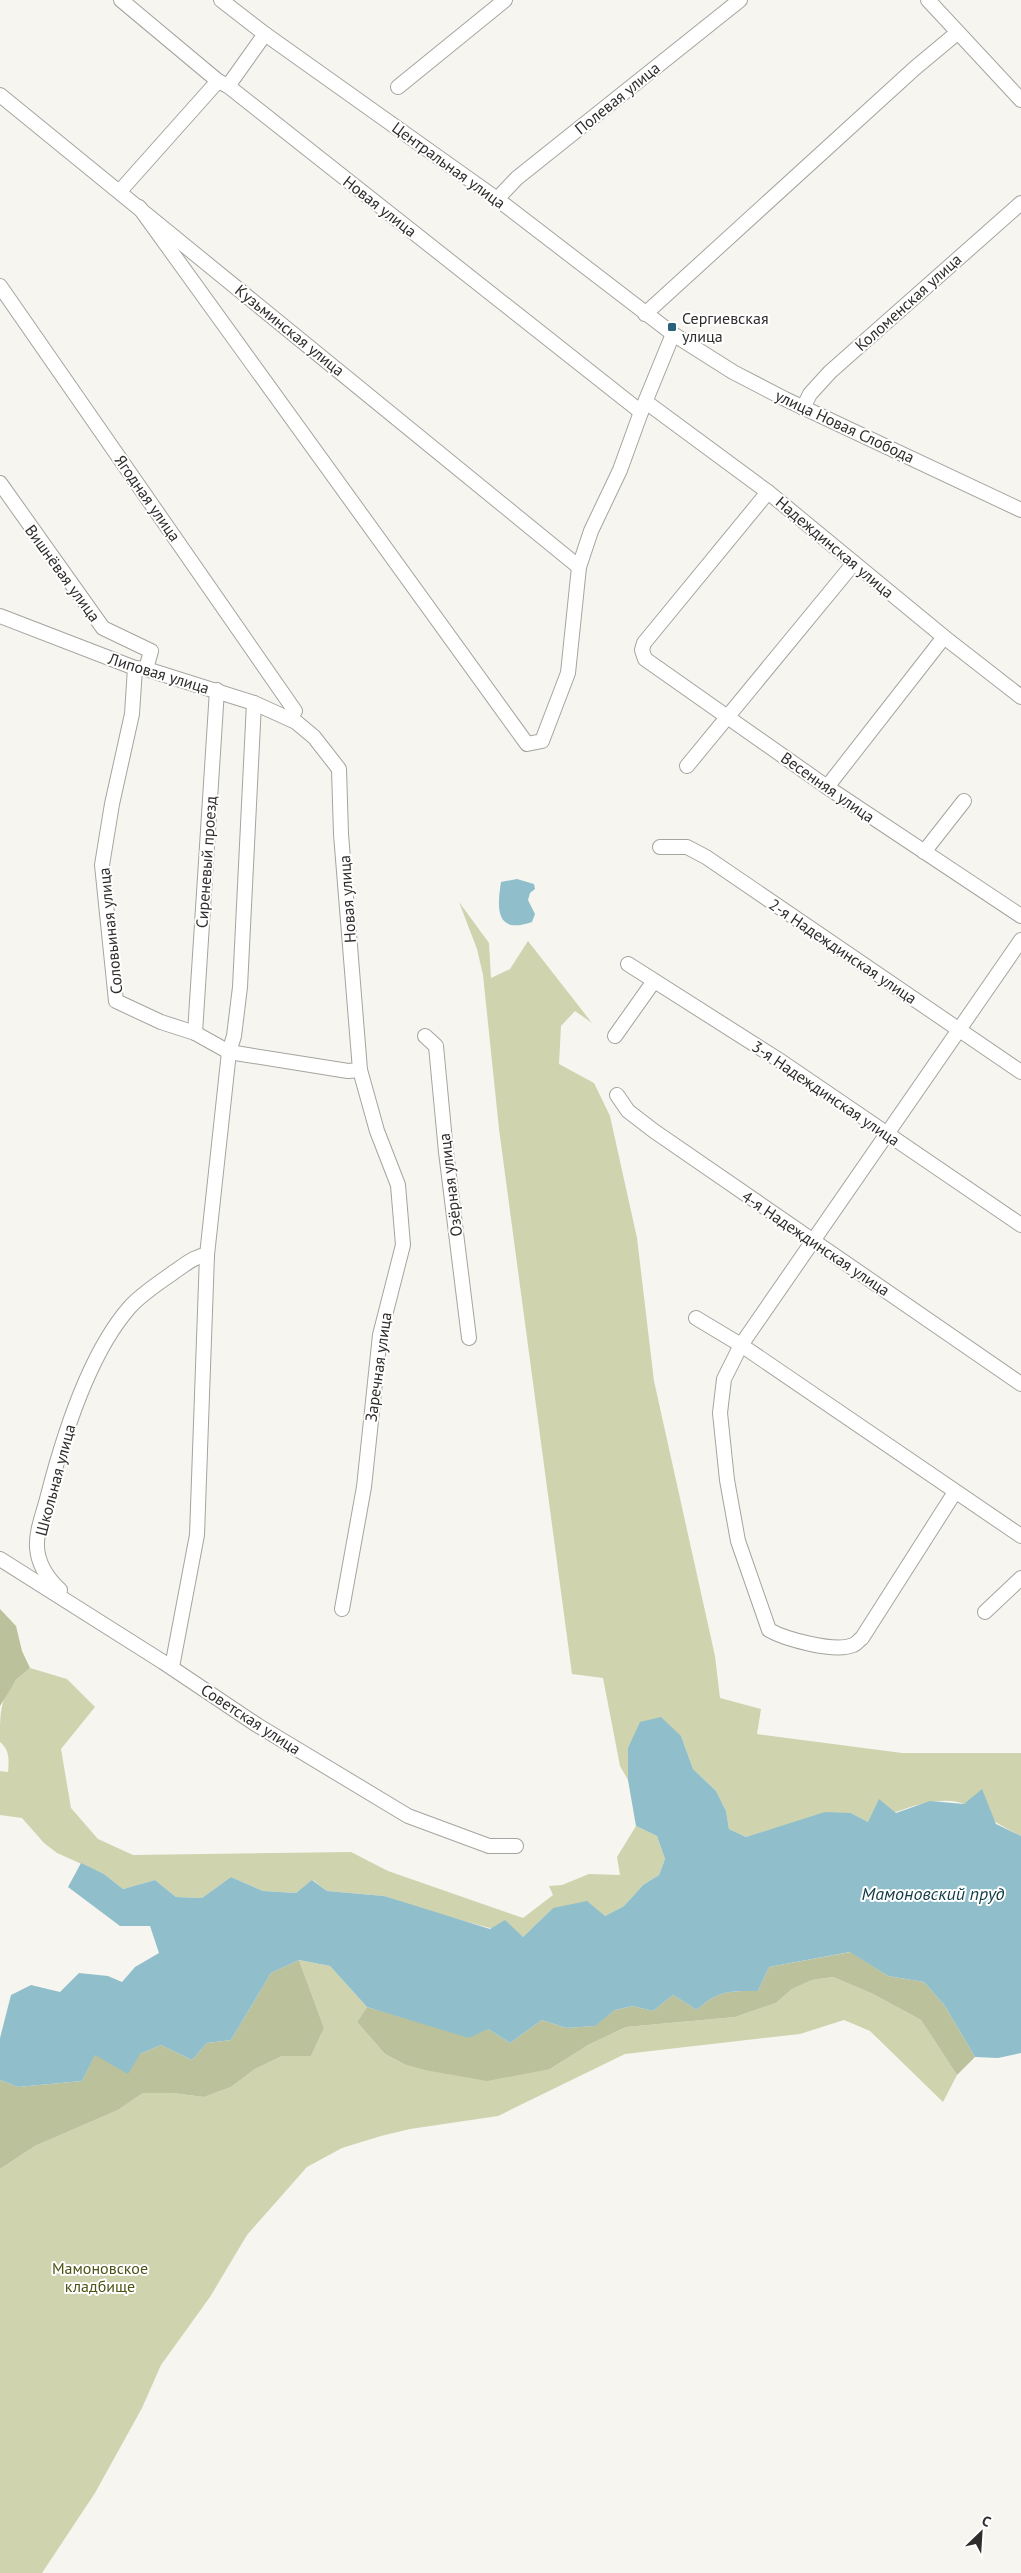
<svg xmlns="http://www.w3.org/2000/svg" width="1021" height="2573" viewBox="0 0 1021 2573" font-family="'PT Sans',sans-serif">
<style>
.green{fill:#cfd4af}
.forest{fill:#bbc19a}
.water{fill:#90bfcb}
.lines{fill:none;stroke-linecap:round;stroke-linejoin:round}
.minor-casing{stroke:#a5a49e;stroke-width:16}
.minor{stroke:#fff;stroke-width:14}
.poi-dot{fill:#29637b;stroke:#fff;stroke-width:2}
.labels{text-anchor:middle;stroke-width:4;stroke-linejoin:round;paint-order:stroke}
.street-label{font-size:16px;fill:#2e2d2b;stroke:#fff}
.poi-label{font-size:16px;fill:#2e2d2b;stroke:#fff;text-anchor:start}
.park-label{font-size:16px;fill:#4e5416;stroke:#fff}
.water-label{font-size:18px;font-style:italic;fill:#0f3b45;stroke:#fff}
</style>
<rect width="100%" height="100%" fill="#f7f5f0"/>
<g class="green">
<path d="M459,902L489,943L491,978L510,969L528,941L592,1023L575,1011L561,1026L559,1064L594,1083L610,1116L637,1238L654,1381L715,1656L720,1698L761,1709L757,1734L902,1753H1021V1836C1002,1827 985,1815 966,1805C939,1792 896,1813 868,1822L851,1813L776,1828L746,1837L729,1829L726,1811L716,1791L693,1769L681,1736L628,1748V1780L620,1766L603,1678L572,1674L499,1129L483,975L477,949Z"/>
<path d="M30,1668L67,1679L95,1707L61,1749L71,1808L98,1839L133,1855L351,1852L388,1871L523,1918L553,1895L549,1886L562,1885L589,1874L620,1875L617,1857L636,1826L657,1836L665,1859L659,1875L643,1885L624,1906L605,1916L553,1908L523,1937L424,1910L384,1896L327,1891L313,1880L296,1893L263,1891L231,1877L202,1898L176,1897L155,1880L123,1889L104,1874L57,1853L44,1843L22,1818L0,1815V1771L8,1772C9,1761 10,1750 0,1742C0,1705 0,1692 30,1668Z"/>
<path d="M299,1960L330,1966L367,2007L357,2022L385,2054L404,2064L550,2069L588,2045L626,2027L735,2017L776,2003L792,1989L812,1980L833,1977L873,1994L921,2020L957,2075L943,2102L870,2031L844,2020L800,2034L625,2054L498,2116L410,2129L381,2136L342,2148L307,2167L247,2235L210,2297L161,2365L142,2408L95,2493L42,2573H0V2169L35,2146L118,2110L143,2093H173L204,2097L231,2087L255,2069L282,2056H311L324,2028Z"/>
</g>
<g class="forest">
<path d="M0,1609L16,1626L22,1651L30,1668L16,1680L0,1706Z"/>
<path d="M851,1952L888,1976L924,1982L945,2006L975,2057L957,2075L921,2020L873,1994L833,1977L812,1980L792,1989L776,2003L735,2017L626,2027L588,2045L550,2069L487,2081L425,2070L404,2064L385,2054L357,2022L367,2007L436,2027L488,2029L510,2043L542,2020L566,2028L594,2026L615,2010L633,2006L653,2011L673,1995L697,2010C718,1990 730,1991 758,1991L769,1967Z"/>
<path d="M299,1960L324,2028L311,2056H282L255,2069L231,2087L204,2097L173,2093H143L118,2110L35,2146L0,2169V2080L18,2087L82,2081L95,2054H140L161,2045L192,2060L207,2043L231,2040L271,1973Z"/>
</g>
<g class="water">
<path d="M517,879L534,884L535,889L530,893L528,900L535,914L532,922C495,935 497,908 501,882Z"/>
<path d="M661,1717L681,1736L693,1769L716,1791L726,1811L729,1829L746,1837L825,1812L851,1813L868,1822L879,1799L896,1813L930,1801L964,1804L982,1789L996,1824L1021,1836V2053L998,2058L975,2057L945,2006L924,1982L888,1976L850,1952L769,1967L758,1991C730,1991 718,1990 697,2010L673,1995L653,2011L633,2006L615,2010L595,2026L566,2028L542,2020L510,2043L488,2029L469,2038L367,2007L330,1966L299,1960L271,1973L231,2040L207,2043L192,2060L161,2045L140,2054L128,2074L95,2055L82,2081L18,2087L0,2080V2038L11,1995L31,1985L60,1992L79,1973L108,1976L122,1982L135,1967L159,1953L150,1926H120L68,1887L81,1863L104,1874L123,1889L155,1880L176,1897L202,1898L231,1877L263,1891L296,1893L312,1880L327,1891L384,1896L490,1929L505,1920L523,1937L553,1908L587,1901L605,1916L624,1906L643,1885L659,1875L665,1859L657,1836L636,1826L628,1780V1748L640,1722Z"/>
</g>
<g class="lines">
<defs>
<g id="minor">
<path d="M121,0L218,81L228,86L641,412"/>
<path d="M221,0L265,34L497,199L673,334L733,372L785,399L1021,510"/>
<path d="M928,0L1021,100"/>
<path d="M228,86L265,34"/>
<path d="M398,87L505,0"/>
<path d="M0,95L579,567"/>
<path d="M120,191L218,81"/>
<path d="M497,199L517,178L740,0"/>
<path d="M139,207L527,744L542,741L568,673L579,567L591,531L620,470L641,412L673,334"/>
<path d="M0,286L295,711"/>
<path d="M645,314L915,68L957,33"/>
<path d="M646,402L768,492L944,637L1021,697"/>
<path d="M803,408L810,394L830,372L1021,203"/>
<path d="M0,483L103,628L151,651L146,669"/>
<path d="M768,492L644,643L642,650L645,659L827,787L1021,916"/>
<path d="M0,616L135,668L146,669L254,703L296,722L314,737L339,769L341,834L360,1070L377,1131L398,1185L403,1245L380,1335L364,1487L342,1609"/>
<path d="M135,668L132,714L112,804L102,865L116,1001L161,1022L195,1033L229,1052L348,1071L360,1070"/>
<path d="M687,766L854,563"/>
<path d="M827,787L944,637"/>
<path d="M660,847H687L706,857L1021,1072"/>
<path d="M924,852L964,801"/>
<path d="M628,964L782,1062L1021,1225"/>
<path d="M195,1033L217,690"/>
<path d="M425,1036L436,1046L446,1152L469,1338"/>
<path d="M615,1036L654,981"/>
<path d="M617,1095L628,1111L654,1131L1021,1384"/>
<path d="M696,1318L741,1345L1021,1536"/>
<path d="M955,1492L862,1638C859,1640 856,1644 853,1645C835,1653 785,1639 769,1630L738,1541L727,1480L720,1413L724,1379L741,1345L1021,940"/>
<path d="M0,1559L163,1662L257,1725L408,1816L489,1846H516"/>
<path d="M60,1590C48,1579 38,1565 37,1547C36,1530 44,1512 48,1495C63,1437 89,1354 129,1308C141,1294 159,1283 174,1272C185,1265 194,1256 207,1255"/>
<path d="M985,1612L1021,1578"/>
<path d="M172,1667L197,1535L207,1255L229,1052L234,1036L240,987L254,703"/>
</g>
</defs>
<use href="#minor" class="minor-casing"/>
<use href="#minor" class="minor"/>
</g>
<rect class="poi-dot" x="667" y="322" width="10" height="10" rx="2.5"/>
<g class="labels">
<g class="street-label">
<text transform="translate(617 98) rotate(-39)" y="6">Полевая улица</text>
<text transform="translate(449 165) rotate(36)" y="6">Центральная улица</text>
<text transform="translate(380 206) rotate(38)" y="6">Новая улица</text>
<text transform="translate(908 302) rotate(-42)" y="6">Коломенская улица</text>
<text transform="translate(290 330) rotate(39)" y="6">Кузьминская улица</text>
<text transform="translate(845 426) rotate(25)" y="6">улица Новая Слобода</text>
<text transform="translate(148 498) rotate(55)" y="6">Ягодная улица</text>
<text transform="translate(835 547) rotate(40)" y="6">Надеждинская улица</text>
<text transform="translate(63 573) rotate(54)" y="6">Вишнёвая улица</text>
<text transform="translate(159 673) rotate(17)" y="6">Липовая улица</text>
<text transform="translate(828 787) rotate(35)" y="6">Весенняя улица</text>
<text transform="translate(206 862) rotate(-86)" y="6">Сиреневый проезд</text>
<text transform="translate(347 899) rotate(-94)" y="6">Новая улица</text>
<text transform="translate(110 931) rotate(-96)" y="6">Соловьиная улица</text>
<text transform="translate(843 951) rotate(34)" y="6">2-я Надеждинская улица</text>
<text transform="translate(826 1093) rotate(34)" y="6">3-я Надеждинская улица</text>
<text transform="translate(450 1185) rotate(-97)" y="6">Озёрная улица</text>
<text transform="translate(816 1243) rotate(34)" y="6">4-я Надеждинская улица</text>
<text transform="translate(378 1367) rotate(-82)" y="6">Заречная улица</text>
<text transform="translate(55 1480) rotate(-75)" y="6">Школьная улица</text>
<text transform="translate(251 1719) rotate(33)" y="6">Советская улица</text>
</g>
<g class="poi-label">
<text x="682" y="324">Сергиевская<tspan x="682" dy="18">улица</tspan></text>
</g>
<g class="park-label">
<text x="100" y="2274">Мамоновское<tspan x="100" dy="18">кладбище</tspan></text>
</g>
<g class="water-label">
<text x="933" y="1900">Мамоновский пруд</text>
</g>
</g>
<g transform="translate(981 2533) rotate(25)" stroke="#ffffff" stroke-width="4" paint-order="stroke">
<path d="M0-4L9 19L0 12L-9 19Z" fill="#2e2d2b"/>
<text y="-8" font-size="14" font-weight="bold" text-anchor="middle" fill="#2e2d2b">С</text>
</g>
</svg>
